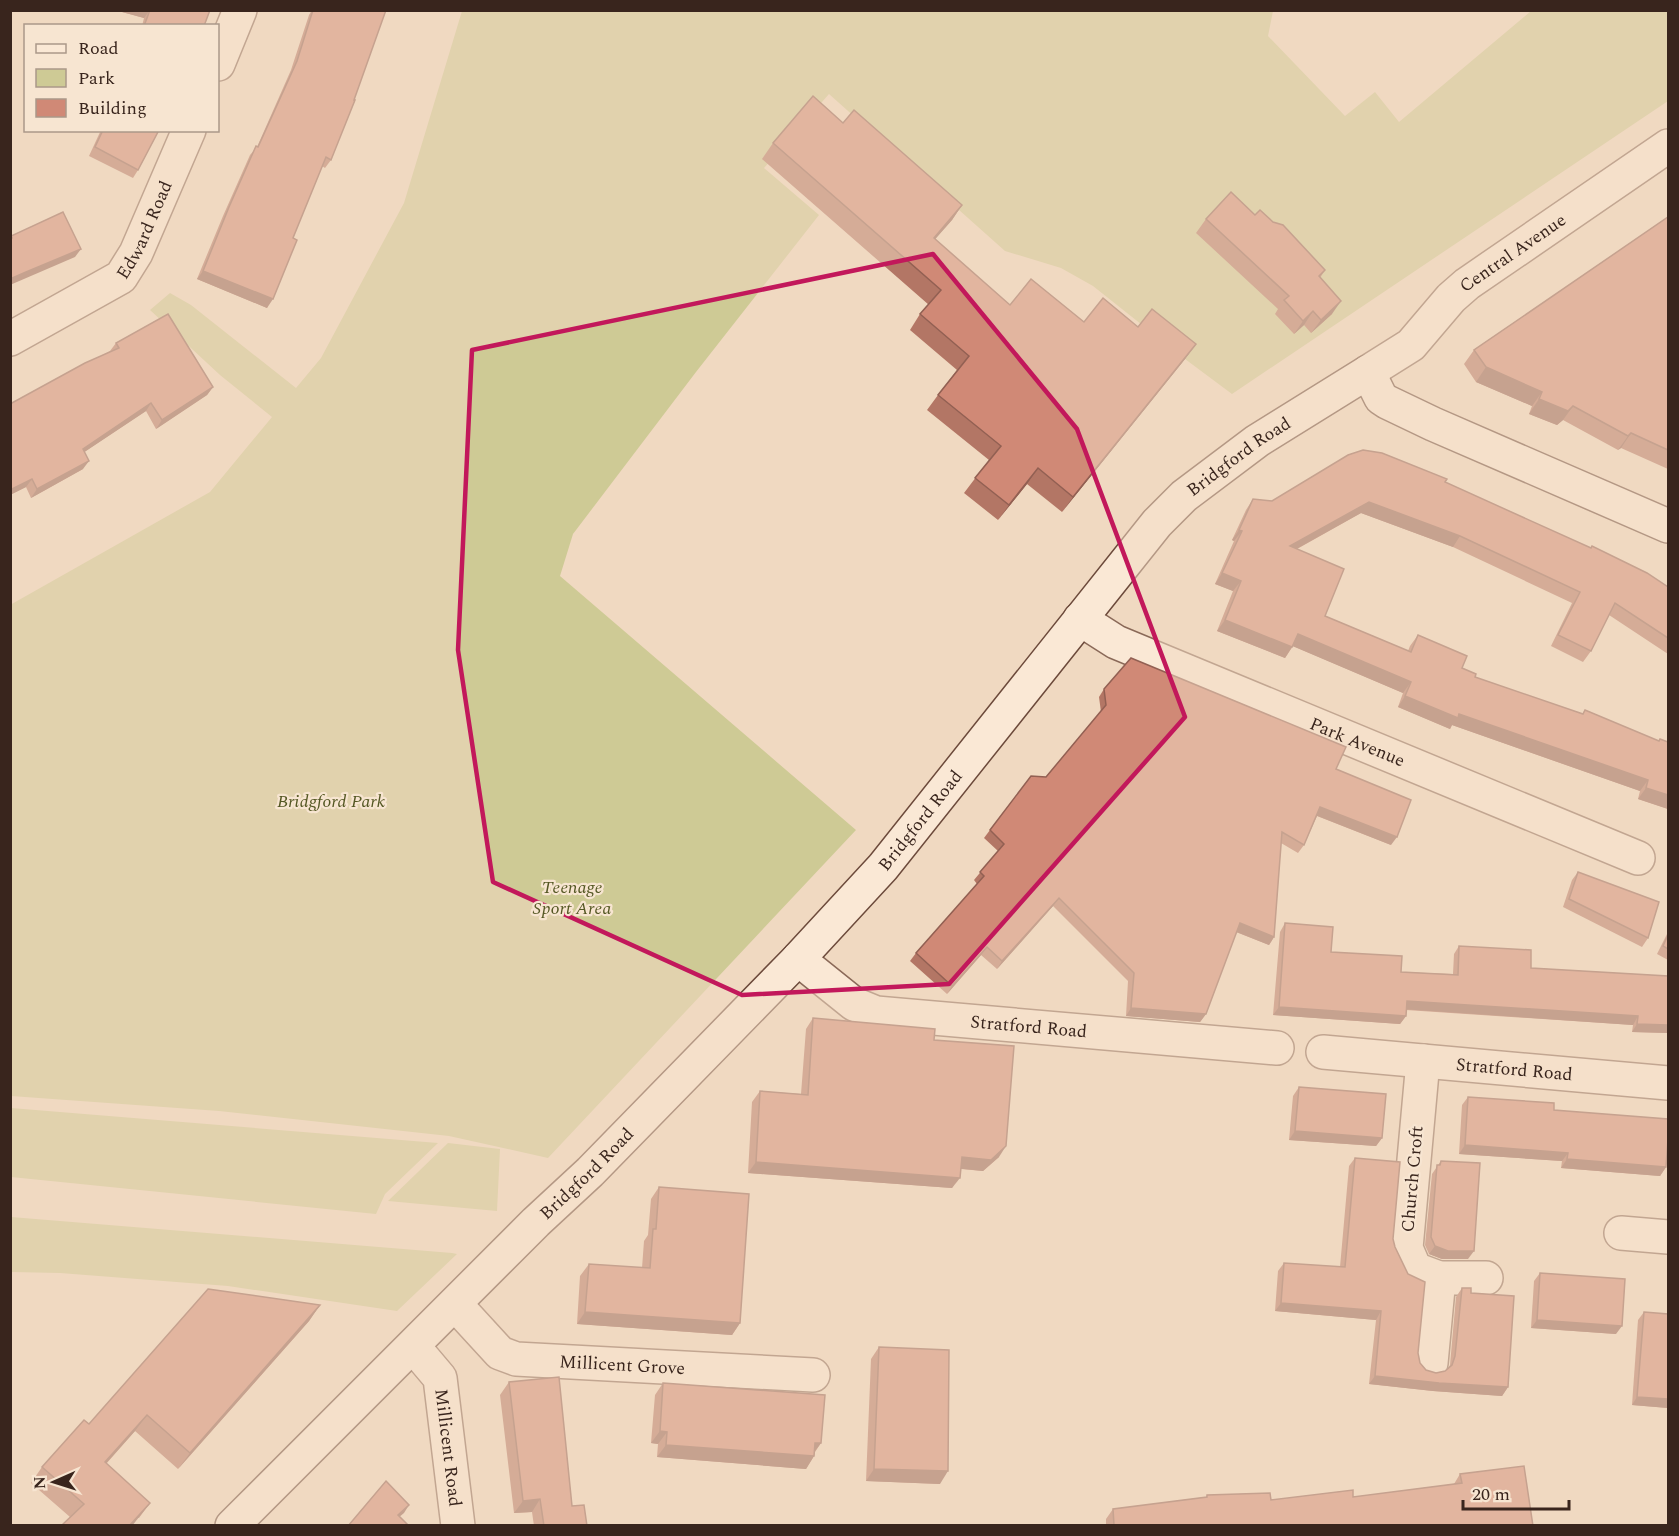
<svg xmlns="http://www.w3.org/2000/svg" width="1679" height="1536" viewBox="0 0 1679 1536" font-family="Spectral,serif">
<style>
.green{fill:#ceca95}
.lines{fill:none;stroke-linecap:round;stroke-linejoin:round}
.street-casing{stroke:#8a6958;stroke-width:36}
.secondary-casing{stroke:#6c4a3b;stroke-width:36}
.street{stroke:#fae8d5;stroke-width:33}
.secondary{stroke:#fae8d5;stroke-width:33}
.wall{fill:#b37665}
.shaded-wall{fill:#926053}
.building{fill:#d08976;stroke:#926053;stroke-width:1.5}
.marked{fill:none;stroke:#c2185b;stroke-width:4.5;stroke-linejoin:round}
.labels{text-anchor:middle;stroke-width:4.5;stroke-linejoin:round;paint-order:stroke}
.street-label{font-size:18px;fill:#39251d;stroke:#f7e5d1}
.park-label{font-size:18px;font-style:italic;fill:#545723;stroke:#f7e5d1}
</style>
<rect width="100%" height="100%" fill="#f0d9c1"/>
<g class="green">
<path d="M462,11H1273L1268,36L1345,116L1375,92L1399,122L1531,11H1668V101L1232,394L1185,359L1093,286L1061,268L1005,251L829,94L764,168L819,215L696,372L573,534L560,576L856,830L548,1158L449,1136L219,1111L11,1096L10,605L210,492L272,417L220,375L150,310L170,293L191,305L296,388L321,358L404,203Z"/>
<path d="M11,1108L438,1143L385,1194L376,1214L11,1177Z"/>
<path d="M448,1143L500,1149L497,1211L388,1201Z"/>
<path d="M11,1217L452,1253L457,1254L397,1311L228,1286L60,1273L11,1272Z"/>
</g>
<g class="lines">
<defs>
<g id="street">
<path d="M218,64L240,10"/>
<path id="s1" d="M10,339L121,277L136,253L189,130"/>
<path id="s2" d="M1368,372L1411,345L1451,298L1467,284L1668,146"/>
<path id="s3" d="M1080,619L1116,642L1638,858"/>
<path id="s4" d="M798,959L854,1004L876,1013L1277,1048"/>
<path id="s5" d="M1323,1052L1668,1083"/>
<path d="M1423,1061L1406,1248L1415,1269L1439,1278H1486"/>
<path d="M1621,1233L1668,1237"/>
<path id="s6" d="M455,1304L500,1353L516,1359L813,1375"/>
<path id="s7" d="M413,1346L440,1378L458,1526"/>
<path d="M1431,1363L1439,1278"/>
</g>
<g id="secondary">
<path id="s8" d="M232,1526L536,1222L590,1172L798,959L883,867L1157,523L1184,496L1257,441L1368,372L1381,398L1387,402L1433,424L1668,526"/>
</g>
</defs>
<use href="#street" class="street-casing"/>
<use href="#secondary" class="secondary-casing"/>
<use href="#street" class="street"/>
<use href="#secondary" class="secondary"/>
</g>
<g class="wall">
<path d="M123,10H210L204,26H142L144,18L122,12Z"/>
<path d="M312,10H386L331,160L325,168L322,166L293,238L267,308L197,279L223,216L250,155L257,147L291,70L309,15Z"/>
<path d="M843,123L962,205L952,220L935,239L1010,305L1084,322L1138,327L1196,344L1185,359L1062,512L1027,484L998,520L964,493L989,460L927,410L938,395L957,370L910,330L920,314L929,305L762,159L773,143Z"/>
<path d="M101,130H159L138,170L133,178L89,156Z"/>
<path d="M1255,215L1325,270L1320,278L1332,314L1311,333L1304,325L1294,334L1275,314L1278,309L1196,233L1206,219Z"/>
<path d="M1668,217V469L1621,448L1618,450L1563,420L1557,425L1529,414L1532,406L1476,382L1464,364L1474,350Z"/>
<path d="M116,343L213,387L207,395L156,429L146,411L84,452L83,469L31,498L26,487L10,495V404L110,351Z"/>
<path d="M1445,482L1668,587V654L1609,615L1591,651L1583,662L1551,646L1572,603L1453,547L1361,513L1297,549L1325,616L1408,651L1410,646L1418,635L1475,677L1582,714L1585,710L1658,741L1660,739L1668,742V809L1638,799L1640,791L1452,725L1450,729L1398,707L1403,693L1293,646L1285,658L1217,631L1233,591L1215,584L1234,541L1232,540L1246,510L1253,499L1272,501Z"/>
<path d="M1104,689L1336,769L1391,845L1317,816L1304,845L1298,853L1281,843L1274,937L1269,945L1236,932L1206,1014L1200,1022L1126,1016L1128,981L1053,906L997,969L981,955L947,994L910,961L916,953L977,884L974,880L998,851L984,838L990,830L1046,777L1101,712L1099,697Z"/>
<path d="M1578,872L1648,938L1642,947L1563,907L1572,880Z"/>
<path d="M1285,923L1331,952L1401,972L1453,974L1454,954L1459,946L1531,968L1668,976V1033L1632,1032L1633,1025L1406,1010V1016L1400,1024L1273,1015L1280,932Z"/>
<path d="M1668,932V960L1657,954Z"/>
<path d="M813,1018L934,1040L999,1157L983,1171L961,1169L952,1188L748,1173L752,1102L760,1091L801,1094L806,1029Z"/>
<path d="M1299,1087L1382,1138L1376,1146L1289,1140L1293,1096Z"/>
<path d="M1468,1097L1554,1110L1666,1167L1660,1176L1561,1168L1562,1161L1459,1154L1462,1105Z"/>
<path d="M1355,1158L1393,1239L1420,1363L1426,1370L1436,1373L1445,1371L1448,1369L1450,1365L1456,1297L1462,1288L1471,1293L1508,1387L1502,1396L1433,1391L1369,1384L1376,1320L1275,1311L1278,1271L1284,1263L1340,1267L1349,1166Z"/>
<path d="M1441,1161L1468,1259H1442L1429,1254L1425,1245L1432,1174Z"/>
<path d="M659,1187L740,1323L732,1335L577,1324L580,1276L589,1264L642,1268L644,1241L648,1235L651,1199Z"/>
<path d="M1540,1273L1616,1334L1531,1328L1534,1281Z"/>
<path d="M320,1305L309,1321L178,1469L135,1431L106,1464L150,1503L139,1518L70,1517L31,1483L42,1467L89,1424Z"/>
<path d="M1644,1312L1668,1408L1632,1405L1638,1320Z"/>
<path d="M879,1347L940,1484L866,1481L871,1359Z"/>
<path d="M509,1382L572,1506L587,1526H534L532,1512L514,1513L500,1395Z"/>
<path d="M663,1383L821,1443L815,1452L814,1456L806,1469L657,1457L658,1444L651,1443L655,1395Z"/>
<path d="M1460,1474L1533,1526H1106V1519L1113,1509L1206,1497L1207,1495L1271,1500L1353,1497L1454,1484Z"/>
</g>
<g class="shaded-wall">
<path d="M123,10H150L144,18L122,12Z"/>
<path d="M962,205L952,220L923,253L934,238Z"/>
<path d="M81,249L75,257L10,285V279L26,272Z"/>
<path d="M203,271L273,299L267,308L197,279Z"/>
<path d="M1341,301L1332,314L1311,333L1321,320Z"/>
<path d="M1313,311L1304,325L1294,334L1303,321Z"/>
<path d="M1196,344L1185,359L1062,512L1073,497Z"/>
<path d="M1486,367L1542,392L1532,406L1476,382Z"/>
<path d="M213,387L207,395L156,429L162,420Z"/>
<path d="M1539,399L1573,406L1563,420L1557,425L1529,414Z"/>
<path d="M151,403L146,411L77,457L83,449Z"/>
<path d="M1631,433L1621,448L1618,450L1628,436Z"/>
<path d="M89,461L83,469L31,498L37,489Z"/>
<path d="M1038,468L1027,484L998,520L1009,505Z"/>
<path d="M32,479L26,487L10,495V490Z"/>
<path d="M1369,502L1460,536L1453,547L1361,513L1282,557L1290,546Z"/>
<path d="M1239,530L1242,531L1234,541L1232,540Z"/>
<path d="M1222,573L1241,581L1233,591L1215,584Z"/>
<path d="M1225,620L1292,647L1285,658L1217,631Z"/>
<path d="M1298,634L1411,682L1403,693L1290,645Z"/>
<path d="M1405,696L1459,714L1648,780L1640,791L1452,725L1450,729L1398,707Z"/>
<path d="M1646,788L1668,795V809L1638,799Z"/>
<path d="M1320,807L1397,837L1391,845L1315,815Z"/>
<path d="M1059,898L1053,906L997,969L1002,961Z"/>
<path d="M1240,923L1274,937L1269,945L1234,931Z"/>
<path d="M987,947L981,955L947,994L952,986Z"/>
<path d="M1407,1001L1638,1016L1633,1025L1401,1009Z"/>
<path d="M1279,1007L1406,1016L1400,1024L1273,1015Z"/>
<path d="M1131,1008L1206,1014L1200,1022L1126,1016Z"/>
<path d="M1637,1024L1668,1025V1033L1632,1032Z"/>
<path d="M1295,1131L1382,1138L1376,1146L1289,1140Z"/>
<path d="M1465,1145L1568,1153L1562,1161L1459,1154Z"/>
<path d="M1006,1146L999,1157L983,1171L954,1168L962,1157Z"/>
<path d="M1567,1159L1666,1167L1660,1176L1561,1168Z"/>
<path d="M756,1162L960,1178L952,1188L748,1173Z"/>
<path d="M1435,1246L1474,1251L1468,1259H1442L1429,1254Z"/>
<path d="M1281,1303L1381,1311L1376,1320L1275,1311Z"/>
<path d="M320,1305L309,1321L178,1469L190,1453Z"/>
<path d="M585,1312L740,1323L732,1335L577,1324Z"/>
<path d="M1537,1320L1622,1326L1616,1334L1531,1328Z"/>
<path d="M1375,1376L1508,1387L1502,1396L1433,1391L1369,1384Z"/>
<path d="M1637,1397L1668,1399V1408L1632,1405Z"/>
<path d="M147,1415L135,1431L93,1478L105,1462Z"/>
<path d="M660,1431L667,1432L658,1444L651,1443Z"/>
<path d="M815,1443H821L812,1455Z"/>
<path d="M666,1445L814,1456L806,1469L657,1457Z"/>
<path d="M874,1469L948,1471L940,1484L866,1481Z"/>
<path d="M540,1499L532,1512L514,1513L523,1501Z"/>
<path d="M150,1503L132,1526H129Z"/>
<path d="M409,1505L404,1513L392,1523L398,1515Z"/>
</g>
<g class="building">
<path d="M150,10H210L204,26H144Z"/>
<path d="M313,10H386L354,100H355L331,160L326,157L293,238L297,240L273,299L203,271L229,207L256,146L258,147L297,61Z"/>
<path d="M813,96L843,123L854,110L962,205L934,238L1010,305L1031,279L1084,322L1103,298L1138,327L1152,309L1196,344L1073,497L1038,468L1009,505L975,478L1001,446L938,395L969,356L920,314L941,290L773,143Z"/>
<path d="M103,130H159L138,170L95,147Z"/>
<path d="M1231,192L1255,215L1260,210L1273,222L1283,225L1325,270L1319,276L1341,301L1321,320L1313,311L1303,321L1284,300L1289,296L1206,219Z"/>
<path d="M63,212L81,249L26,272L10,279V239L12,238L11,236Z"/>
<path d="M1668,217V450L1631,433L1628,436L1573,406L1568,411L1539,399L1542,392L1486,367L1474,350Z"/>
<path d="M168,314L213,387L162,420L151,403L83,449L89,461L37,489L32,479L10,490V404L85,363L119,348L116,343Z"/>
<path d="M1363,450L1382,453L1447,479L1445,482L1591,548L1592,546L1647,573L1668,587V638L1615,603L1591,651L1558,635L1580,592L1460,536L1369,502L1290,546L1344,569L1325,616L1411,652L1418,635L1467,656L1462,668L1476,674L1475,677L1583,714L1585,710L1659,741L1660,739L1668,742V795L1646,788L1648,780L1459,714L1458,718L1405,696L1411,682L1298,634L1292,647L1225,620L1241,581L1222,573L1242,531L1239,530L1253,499L1272,501L1348,455Z"/>
<path d="M1131,658L1346,747L1336,769L1411,800L1397,837L1320,807L1304,845L1282,832L1274,937L1240,923L1206,1014L1131,1008L1134,973L1059,898L1002,961L987,947L952,986L916,953L984,876L980,872L1004,844L990,830L1031,776L1046,777L1106,705L1104,689Z"/>
<path d="M1578,872L1659,902L1648,938L1569,899Z"/>
<path d="M1285,923L1333,927L1331,952L1402,956L1401,972L1458,975L1459,946L1531,950V968L1668,976V1025L1637,1024L1638,1016L1407,1001L1406,1016L1279,1007Z"/>
<path d="M1668,935V949L1663,946Z"/>
<path d="M813,1018L935,1029L934,1040L1014,1046L1006,1146L991,1160L962,1157L960,1178L756,1162L760,1091L808,1095Z"/>
<path d="M1299,1087L1386,1094L1382,1138L1295,1131Z"/>
<path d="M1468,1097L1554,1103V1110L1668,1119V1139L1666,1167L1567,1159L1568,1153L1465,1145Z"/>
<path d="M1355,1158L1400,1162L1393,1239L1395,1247L1408,1274L1425,1282L1418,1353L1420,1363L1426,1370L1436,1373L1445,1371L1452,1365L1455,1356L1462,1288H1471V1293L1514,1296L1508,1387L1439,1383L1375,1376L1381,1311L1281,1303L1284,1263L1345,1267Z"/>
<path d="M1441,1161L1480,1163L1474,1251H1448L1435,1246L1431,1237L1437,1165H1440Z"/>
<path d="M659,1187L749,1194L740,1323L585,1312L589,1264L650,1268L653,1229H656Z"/>
<path d="M1540,1273L1625,1279L1622,1326L1537,1320Z"/>
<path d="M208,1289L320,1305L190,1453L147,1415L105,1462L150,1503L129,1526H61L84,1504L42,1467L84,1420L89,1424Z"/>
<path d="M1644,1312L1668,1314V1399L1637,1397Z"/>
<path d="M879,1347L949,1350L948,1471L874,1469Z"/>
<path d="M559,1377L572,1506L584,1505L587,1526H544L540,1499L523,1501L509,1382Z"/>
<path d="M663,1383L825,1395L821,1443H815L814,1456L666,1445L667,1432L660,1431Z"/>
<path d="M1524,1466L1533,1526H1111L1114,1525L1113,1509L1207,1497V1495L1270,1493L1271,1500L1353,1490V1497L1462,1483L1460,1474Z"/>
<path d="M386,1481L409,1505L398,1515L409,1526H348Z"/>
</g>
<path d="M0 0H1679V1536H0ZM933,254L1077,429L1185,717L949,984L742,995L493,882L458,650L472,350Z" fill="#f0d9c1" fill-opacity=".55" fill-rule="evenodd"/>
<path class="marked" d="M933,254L1077,429L1185,717L949,984L742,995L493,882L458,650L472,350Z"/>
<g class="labels">
<g class="street-label">
<text dy="6" stroke="none"><textPath href="#s1" startOffset="180">Edward Road</textPath></text>
<text dy="6" stroke="none"><textPath href="#s2" startOffset="189">Central Avenue</textPath></text>
<text dy="6" stroke="none"><textPath href="#s8" startOffset="1472">Bridgford Road</textPath></text>
<text dy="6" stroke="none"><textPath href="#s3" startOffset="304">Park Avenue</textPath></text>
<text dy="6" stroke="none"><textPath href="#s8" startOffset="986">Bridgford Road</textPath></text>
<text dy="6" stroke="none"><textPath href="#s4" startOffset="249">Stratford Road</textPath></text>
<text dy="6" stroke="none"><textPath href="#s5" startOffset="192">Stratford Road</textPath></text>
<text dy="6" stroke="none"><textPath href="#s8" startOffset="500">Bridgford Road</textPath></text>
<text transform="translate(1412 1179) rotate(-85)" y="6">Church Croft</text>
<text dy="6" stroke="none"><textPath href="#s6" startOffset="190">Millicent Grove</textPath></text>
<text dy="6" stroke="none"><textPath href="#s7" startOffset="112">Millicent Road</textPath></text>
</g>
<g class="park-label">
<text x="331" y="807">Bridgford Park</text>
<text x="572" y="893">Teenage<tspan x="572" dy="21">Sport Area</tspan></text>
</g>
</g>
<rect width="1679" height="1536" fill="none" stroke="#39251d" stroke-width="24"/>
<rect x="24" y="24" width="195" height="108" fill="#f7e5d1" stroke="#ab9889" stroke-width="1.5"/>
<rect x="36" y="44" width="30" height="9" fill="#fae8d5" stroke="#ab9889" stroke-width="1.5"/>
<text x="78" y="54" font-size="18" fill="#39251d">Road</text>
<rect x="36" y="69" width="30" height="18" fill="#ceca95" stroke="#ab9889" stroke-width="1.5"/>
<text x="78" y="84" font-size="18" fill="#39251d">Park</text>
<rect x="36" y="99" width="30" height="18" fill="#d08976" stroke="#ab9889" stroke-width="1.5"/>
<text x="78" y="114" font-size="18" fill="#39251d">Building</text>
<g transform="translate(54 1482) rotate(267)" stroke="#f7e5d1" stroke-width="4.5" paint-order="stroke">
<path d="M0-4.5L10 22L0 15L-10 22Z" fill="#39251d"/>
<text y="-9" font-size="16" font-weight="bold" text-anchor="middle" fill="#39251d">N</text>
</g>
<path d="M1463 1500v9h106v-9" fill="none" stroke="#39251d" stroke-width="3"/>
<text x="1472" y="1500" font-size="18" fill="#39251d" stroke="#f7e5d1" stroke-width="4.5" paint-order="stroke">20 m</text>
</svg>
